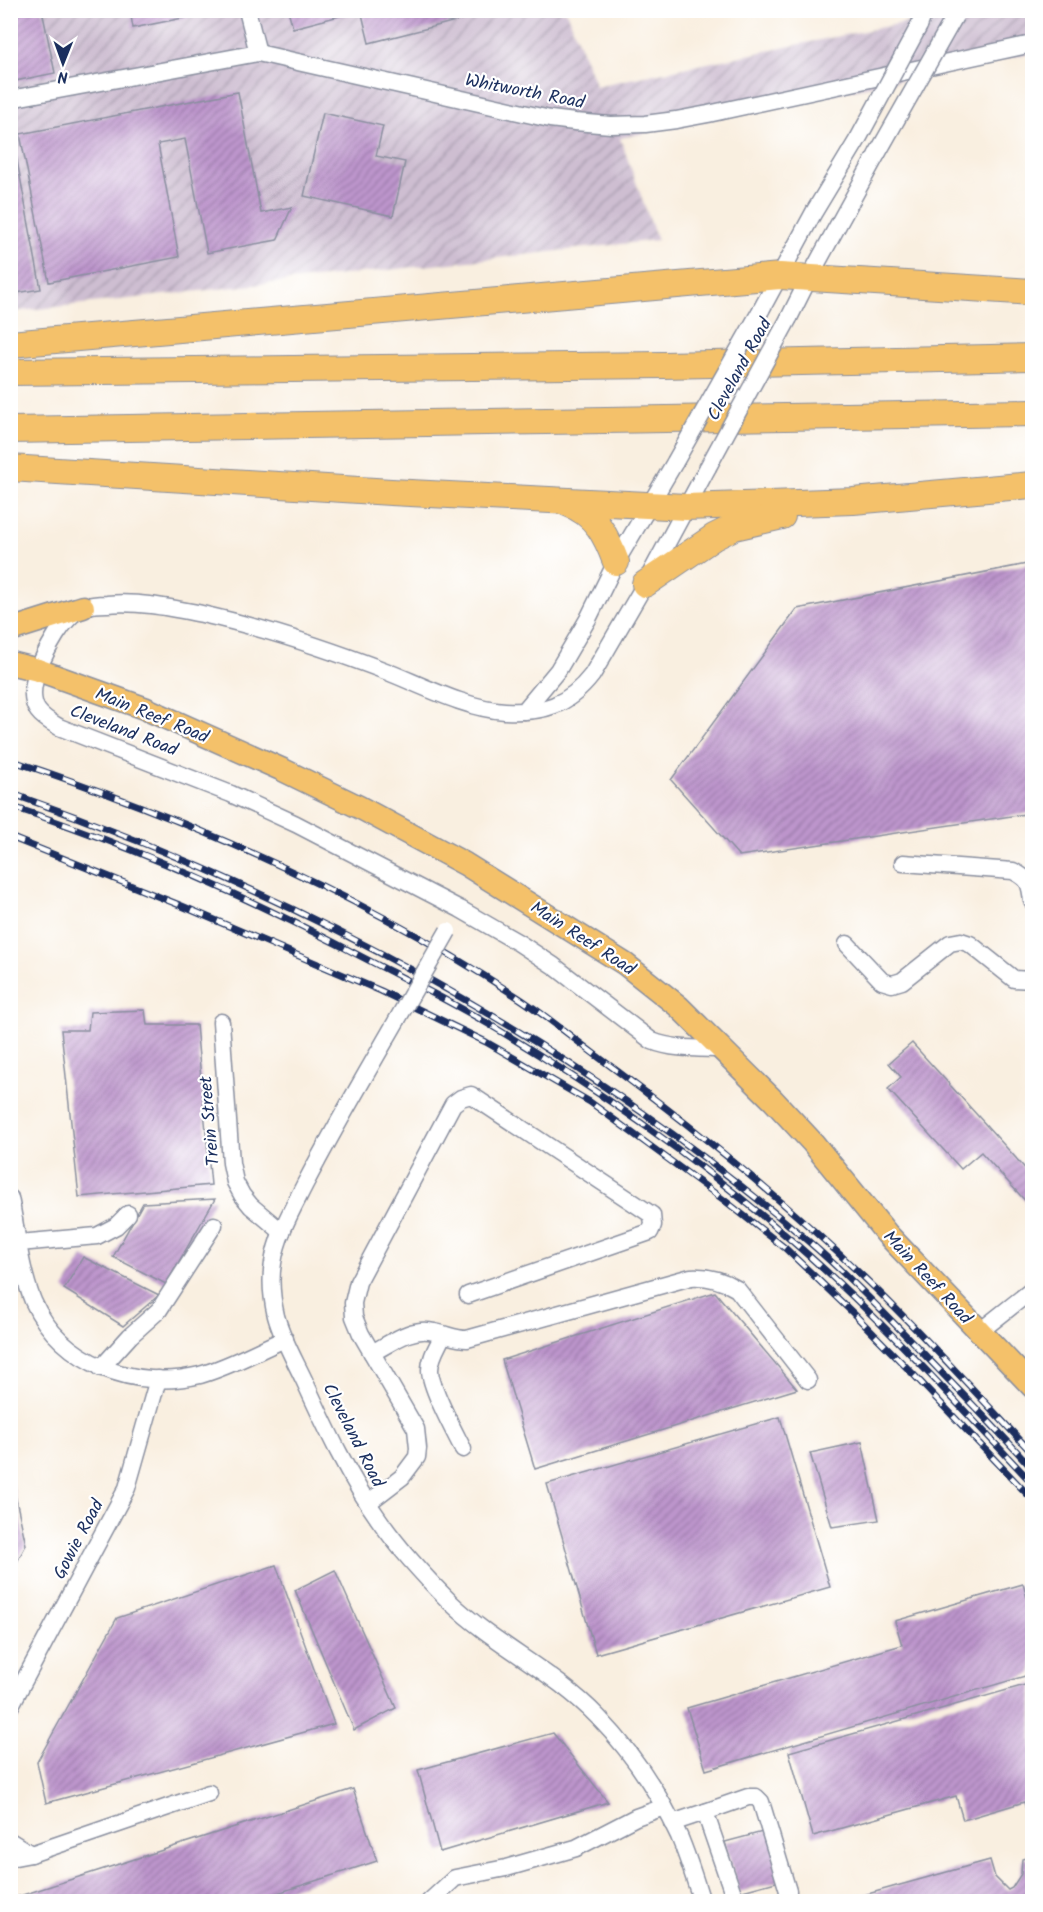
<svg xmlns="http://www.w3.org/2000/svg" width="1043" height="1912" viewBox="0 0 1043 1912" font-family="Kalam,sans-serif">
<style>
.industrial{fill:url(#industrial-furrows)}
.building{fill:url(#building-hatch)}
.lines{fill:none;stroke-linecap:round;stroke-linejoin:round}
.minor-casing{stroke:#8a8f9f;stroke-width:19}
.major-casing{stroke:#8a8f9f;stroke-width:25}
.highway-casing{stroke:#8a8f9f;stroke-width:28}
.minor{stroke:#fff;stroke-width:16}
.major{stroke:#f4c16a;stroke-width:22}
.highway{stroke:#f4c16a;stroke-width:26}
.rail-casing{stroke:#1b2f5e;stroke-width:7}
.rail{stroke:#fff;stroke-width:4.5;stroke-dasharray:14;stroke-linecap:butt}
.minor-bridge-casing{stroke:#8a8f9f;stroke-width:19;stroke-linecap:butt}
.minor-bridge{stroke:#fff;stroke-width:16}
.labels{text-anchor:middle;stroke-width:4.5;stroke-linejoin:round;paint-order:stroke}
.street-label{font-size:18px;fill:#1b2f5e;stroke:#fff}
</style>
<defs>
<pattern id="industrial-furrows" width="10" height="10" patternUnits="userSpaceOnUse" patternTransform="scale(1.5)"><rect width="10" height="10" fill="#cebed1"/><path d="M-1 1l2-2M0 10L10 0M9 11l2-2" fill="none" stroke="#a69bad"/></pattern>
<pattern id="building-hatch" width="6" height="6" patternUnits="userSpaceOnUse" patternTransform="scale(1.5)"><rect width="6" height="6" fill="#bd95cc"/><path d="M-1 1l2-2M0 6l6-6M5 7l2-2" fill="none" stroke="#997aa9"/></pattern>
</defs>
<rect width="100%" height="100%" fill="#fff"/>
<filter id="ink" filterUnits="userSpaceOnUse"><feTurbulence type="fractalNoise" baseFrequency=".0167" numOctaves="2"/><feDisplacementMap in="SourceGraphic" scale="12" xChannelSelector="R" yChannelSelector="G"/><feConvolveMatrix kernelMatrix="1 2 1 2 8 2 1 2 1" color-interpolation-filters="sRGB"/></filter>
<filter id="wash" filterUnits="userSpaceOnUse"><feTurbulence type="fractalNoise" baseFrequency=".008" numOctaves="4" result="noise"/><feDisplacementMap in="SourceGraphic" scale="24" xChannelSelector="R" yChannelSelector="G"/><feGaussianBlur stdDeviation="1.35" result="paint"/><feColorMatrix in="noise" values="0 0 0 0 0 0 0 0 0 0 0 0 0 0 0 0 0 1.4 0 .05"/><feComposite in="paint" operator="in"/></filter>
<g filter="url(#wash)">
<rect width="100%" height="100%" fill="#f9efe0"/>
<path class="industrial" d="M10,11H566L596,86L961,11H1032V53L620,138L657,240L11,312Z"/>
<g id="blocks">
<g class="building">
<path d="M10,10H42L55,73L10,82Z"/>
<path d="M130,10H202L203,14L133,28Z"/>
<path d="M288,10H359V11L293,28Z"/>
<path d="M361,10H462L464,19L369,43Z"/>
<path d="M238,92L261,213L292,207L277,240L207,253L185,139L158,144L179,257L49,282L20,134Z"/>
<path d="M323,113L383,126L376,156L405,162L393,216L304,196Z"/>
<path d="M10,139H13L41,289L10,294Z"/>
<path d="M1032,563V813L739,856L671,780L797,609Z"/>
<path d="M145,1010L147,1025H196L211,1185L79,1197L61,1030H88L90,1012Z"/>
<path d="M912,1043L1032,1176V1202L1029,1205L981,1152L961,1169L888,1089L901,1077L889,1063Z"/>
<path d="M215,1199L166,1284L113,1257L143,1203Z"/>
<path d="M83,1257L159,1295L123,1326L64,1289Z"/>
<path d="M715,1292L797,1389L535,1469L502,1360Z"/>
<path d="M780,1417L830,1587L596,1654L547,1484Z"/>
<path d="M862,1442L879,1520L832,1527L810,1453Z"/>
<path d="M10,1472L26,1545L10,1575Z"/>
<path d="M276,1565L334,1724L46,1803L37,1762L117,1618Z"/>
<path d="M335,1570L396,1708L354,1730L295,1590Z"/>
<path d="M1023,1584L1032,1615V1674L706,1770L687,1708L902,1645L895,1621Z"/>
<path d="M1032,1683V1816L1028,1817L1024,1802L963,1820L956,1796L813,1836L789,1752Z"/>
<path d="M553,1733L608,1802L440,1852L418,1770Z"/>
<path d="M353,1789L377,1861L250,1902H10V1899Z"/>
<path d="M774,1829L787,1879L739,1892L725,1842Z"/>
<path d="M1032,1856V1902H866L864,1895L990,1860L995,1877L1008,1890L1012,1888L1021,1874L1022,1859Z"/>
</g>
</g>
</g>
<g filter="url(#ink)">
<use href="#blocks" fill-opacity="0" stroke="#8a8f9f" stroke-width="1.5"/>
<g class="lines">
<defs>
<g id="minor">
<path d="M247,10L258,53"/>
<path d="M919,26L925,10"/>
<path d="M10,99L258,53L550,119L575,122L611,125L645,124L676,120L708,114L1032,44"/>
<path d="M761,310L814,212L858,139"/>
<path d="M789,318L809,278L877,154"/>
<path d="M708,467L645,584L592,675C568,706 543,713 505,711C468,709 423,686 388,672C328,649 265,628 202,614C171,608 139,601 107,604C100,604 92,604 85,607C74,610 62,625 56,635C45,653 23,690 38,711C43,718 52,723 59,727L231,794L296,824L460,909L519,943L554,966L652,1041C674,1050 700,1048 723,1049"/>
<path d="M524,711L558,670L588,619L616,562L675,462"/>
<path d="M903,863L1013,871C1029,879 1030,883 1032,901"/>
<path d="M847,944L882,981L892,984L902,981L950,943L961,941L970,944L1014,979L1032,980"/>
<path d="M397,1020C366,1074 334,1128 305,1184C293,1208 277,1235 273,1263C270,1280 272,1299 276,1316C282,1338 294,1359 304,1380C326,1428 349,1478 380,1521C400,1550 425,1577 450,1602C495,1645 555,1672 598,1717C631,1751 659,1793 679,1836C688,1857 695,1880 702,1902"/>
<path d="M221,1022L231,1163L235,1182L242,1195L251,1206L282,1232"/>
<path d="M10,1198C17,1232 20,1269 33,1301C61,1364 136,1391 200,1375C229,1367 257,1351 285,1339"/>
<path d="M19,1243L97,1236L116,1226L128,1214"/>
<path d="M979,1332L1032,1290"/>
<path d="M443,1335C438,1346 430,1357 430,1370C430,1387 454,1431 463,1449"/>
<path d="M372,1353C391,1343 412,1326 434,1332C446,1334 455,1339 467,1339L691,1277C708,1276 722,1280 737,1289L808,1380"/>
<path d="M101,1368L130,1336L159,1310L214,1225"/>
<path d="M368,1503L402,1477L417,1457L418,1448L416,1429L361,1334L354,1317L353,1303L358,1282L453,1104L461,1098L471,1095L652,1215L653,1225L650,1232L468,1295"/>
<path d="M10,1707L127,1488L158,1379"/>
<path d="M705,1812L748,1797H756L761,1802L788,1891L787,1899L784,1902"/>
<path d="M672,1823L705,1812L736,1902"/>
<path d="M10,1841L31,1854"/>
<path d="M10,1858L31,1854L209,1793"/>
<path d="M429,1902L455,1878L506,1868L576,1848L636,1817L664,1807"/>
</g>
<g id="major">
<path d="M10,630L83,607"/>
<path d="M10,663L38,670L144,708L283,770L359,807L465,864L625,964L678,1006L773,1100L813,1143L887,1234L1032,1386"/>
</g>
<g id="highway">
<path d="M10,344L780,276L1032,292"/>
<path d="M10,372L663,365L1032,357"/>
<path d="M10,430L1032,413"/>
<path d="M10,468L391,492L686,507L853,501L1032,485"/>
<path d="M567,503C596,514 606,535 616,562"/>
<path d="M645,584L714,537L734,527L782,516"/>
</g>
</defs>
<use href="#minor" class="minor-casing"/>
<use href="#major" class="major-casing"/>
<use href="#highway" class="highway-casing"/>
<use href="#minor" class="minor"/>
<use href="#major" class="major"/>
<use href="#highway" class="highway"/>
<defs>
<g id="rail">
<path d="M10,760C187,818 360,894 516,996C544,1014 570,1036 597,1056C695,1128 789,1204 876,1289C930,1342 981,1398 1032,1453"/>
<path d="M10,793C294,892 565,1036 795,1230C840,1267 880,1309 921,1351C958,1390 996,1428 1032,1468"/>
<path d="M10,806C128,844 234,891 343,947C394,974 447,999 497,1029C600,1091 700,1161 791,1240C877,1314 954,1400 1032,1483"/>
<path d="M10,837L182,906L381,991L486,1042L590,1102L724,1200L785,1248L853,1313L914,1375L1032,1499"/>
</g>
</defs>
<use href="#rail" class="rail-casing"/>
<use href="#rail" class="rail"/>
<defs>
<g id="minor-bridge">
<path d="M858,139L919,26"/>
<path d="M877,154L955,16"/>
<path d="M675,462L761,310"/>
<path d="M708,467L789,318"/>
<path d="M397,1020L448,931"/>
</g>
</defs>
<use href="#minor-bridge" class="minor-bridge-casing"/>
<use href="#minor-bridge" class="minor-bridge"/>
</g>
</g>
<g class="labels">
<g class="street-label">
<text transform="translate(525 91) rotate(11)" y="6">Whitworth Road</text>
<text transform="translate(739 369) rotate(-61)" y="6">Cleveland Road</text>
<text transform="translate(152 715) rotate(22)" y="6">Main Reef Road</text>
<text transform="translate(124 730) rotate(21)" y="6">Cleveland Road</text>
<text transform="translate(583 938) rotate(33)" y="6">Main Reef Road</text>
<text transform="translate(209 1121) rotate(-95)" y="6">Trein Street</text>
<text transform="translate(928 1277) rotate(47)" y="6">Main Reef Road</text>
<text transform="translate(354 1435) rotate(63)" y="6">Cleveland Road</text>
<text transform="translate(78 1539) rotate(-62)" y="6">Gowie Road</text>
</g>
</g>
<rect width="1043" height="1912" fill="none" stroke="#fff" stroke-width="36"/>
<g transform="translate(63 63) rotate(181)" stroke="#ffffff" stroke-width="4.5" paint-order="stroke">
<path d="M0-4.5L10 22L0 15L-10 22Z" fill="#1b2f5e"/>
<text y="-9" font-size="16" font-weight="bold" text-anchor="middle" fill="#1b2f5e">N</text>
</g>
</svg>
